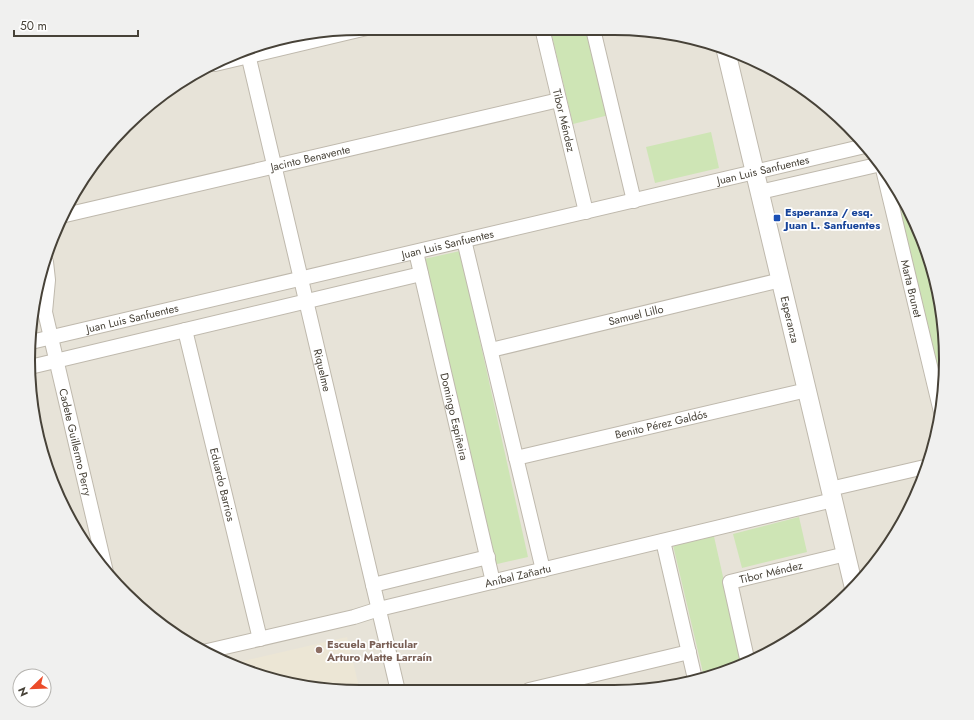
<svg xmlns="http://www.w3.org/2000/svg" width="974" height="720" viewBox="0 0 974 720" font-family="Jost,sans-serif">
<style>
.residential{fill:#e7e3d8}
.education{fill:#ece6d5}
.green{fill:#cee5b5}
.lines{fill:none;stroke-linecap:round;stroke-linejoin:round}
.minor-casing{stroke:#bfb9ad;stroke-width:16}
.tertiary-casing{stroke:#bfb9ad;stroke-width:20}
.minor{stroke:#fff;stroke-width:14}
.tertiary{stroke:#fff;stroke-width:18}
.transit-dot{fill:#1a4fb4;stroke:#fff;stroke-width:1.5}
.education-dot{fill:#8d6e63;stroke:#fff;stroke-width:1.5}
.labels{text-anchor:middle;stroke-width:3.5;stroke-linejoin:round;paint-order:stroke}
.street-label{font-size:11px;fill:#474238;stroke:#fff}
.transit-label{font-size:11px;font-weight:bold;fill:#164399;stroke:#fff;text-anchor:start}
.education-label{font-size:11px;font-weight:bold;fill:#785e54;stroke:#fff;text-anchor:start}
.rim{fill:none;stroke:#474238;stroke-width:2}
</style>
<rect width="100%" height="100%" fill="#f4f1ea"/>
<path class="residential" d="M360,28L635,29L700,39L798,84L878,158L912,213L935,274L945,339L943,404L928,467L901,526L863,579L816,624L741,667L658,689L338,691L254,674L194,648L141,610L96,562L53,487L29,382L34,295L62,213L125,125L194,73L274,39Z"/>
<path class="education" d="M347,637L360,691H338L254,674L230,664Z"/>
<g class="green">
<path d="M550,28L588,29L609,115L573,124Z"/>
<path d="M711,132L719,168L655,183L646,147Z"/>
<path d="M891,179L912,213L935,274L945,339L943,402Z"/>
<path d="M460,251L528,557L493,565L424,259Z"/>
<path d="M799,517L807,552L742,568L733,534Z"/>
<path d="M713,532L743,666L704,677L672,541Z"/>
</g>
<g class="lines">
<defs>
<g id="minor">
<path id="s1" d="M542,28L586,212"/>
<path d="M593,29L634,201"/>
<path id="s2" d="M247,50L398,691"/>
<path d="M215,64L367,28"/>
<path id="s3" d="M882,165L941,412"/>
<path d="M760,192L881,164"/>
<path id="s4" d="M61,216L559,100"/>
<path d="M464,240L543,570"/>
<path id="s5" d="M416,252L493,582"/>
<path id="s6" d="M46,262L48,280L45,312L106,572"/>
<path d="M34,297L45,312"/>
<path id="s7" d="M185,330L260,639"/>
<path id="s8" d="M31,342L865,146"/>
<path id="s9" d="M491,350L781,280"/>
<path d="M30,367L421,274"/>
<path id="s10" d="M516,458L807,390"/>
<path d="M830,489L929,466"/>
<path d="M663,541L695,679"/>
<path d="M373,585L488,557"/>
<path id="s11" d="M203,652L354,617L379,609L833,500"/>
<path id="s12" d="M748,663L730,582L846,554"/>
<path d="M529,690L689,652"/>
</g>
<g id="tertiary">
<path id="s13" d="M726,51L854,588"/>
</g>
</defs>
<use href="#minor" class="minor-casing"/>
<use href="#tertiary" class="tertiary-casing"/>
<use href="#minor" class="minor"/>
<use href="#tertiary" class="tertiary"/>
</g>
<rect class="transit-dot" x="773" y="214" width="8" height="8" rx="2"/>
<circle class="education-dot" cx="319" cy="650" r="4"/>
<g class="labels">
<g class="street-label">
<text dy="4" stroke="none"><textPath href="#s1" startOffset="95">Tibor Méndez</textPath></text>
<text dy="4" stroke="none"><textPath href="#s4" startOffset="256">Jacinto Benavente</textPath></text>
<text dy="4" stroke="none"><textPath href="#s8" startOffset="752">Juan Luis Sanfuentes</textPath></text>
<text dy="4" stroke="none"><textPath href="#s8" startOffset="428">Juan Luis Sanfuentes</textPath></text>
<text dy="4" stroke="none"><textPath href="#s3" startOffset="127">Marta Brunet</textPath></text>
<text dy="4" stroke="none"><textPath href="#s9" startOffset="149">Samuel Lillo</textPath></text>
<text dy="4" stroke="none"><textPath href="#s8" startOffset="104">Juan Luis Sanfuentes</textPath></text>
<text dy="4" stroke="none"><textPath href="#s13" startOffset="276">Esperanza</textPath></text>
<text dy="4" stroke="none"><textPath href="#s2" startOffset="329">Riquelme</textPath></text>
<text dy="4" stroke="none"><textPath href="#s5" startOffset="169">Domingo Espiñeira</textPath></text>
<text dy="4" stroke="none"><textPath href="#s10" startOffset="149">Benito Pérez Galdós</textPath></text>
<text dy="4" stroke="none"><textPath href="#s6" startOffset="184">Cadete Guillermo Perry</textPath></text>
<text dy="4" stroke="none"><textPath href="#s7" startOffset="159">Eduardo Barrios</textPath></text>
<text dy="4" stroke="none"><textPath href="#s12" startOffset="125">Tibor Méndez</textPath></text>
<text dy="4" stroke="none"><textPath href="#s11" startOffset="324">Aníbal Zañartu</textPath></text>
</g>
<g class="transit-label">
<text x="785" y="216">Esperanza / esq.<tspan x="785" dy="13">Juan L. Sanfuentes</tspan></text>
</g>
<g class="education-label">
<text x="327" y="648">Escuela Particular<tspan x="327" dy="13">Arturo Matte Larraín</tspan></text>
</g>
</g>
<path d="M0 0H974V720H0ZM360 35H614A325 325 0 0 1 939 360V360A325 325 0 0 1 614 685H360A325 325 0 0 1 35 360V360A325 325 0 0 1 360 35Z" fill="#f0f0ef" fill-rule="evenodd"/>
<path class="rim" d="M360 35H614A325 325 0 0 1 939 360V360A325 325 0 0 1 614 685H360A325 325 0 0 1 35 360V360A325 325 0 0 1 360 35Z"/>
<g transform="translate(32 688) rotate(247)"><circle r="19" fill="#ffffff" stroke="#b5b3af"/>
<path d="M0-3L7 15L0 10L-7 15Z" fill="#eb4b29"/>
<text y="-6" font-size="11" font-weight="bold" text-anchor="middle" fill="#474238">N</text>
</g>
<path d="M14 30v6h124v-6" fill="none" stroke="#474238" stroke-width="2"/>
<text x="20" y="30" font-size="12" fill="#474238" stroke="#ffffff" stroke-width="3" paint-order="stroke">50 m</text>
</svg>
